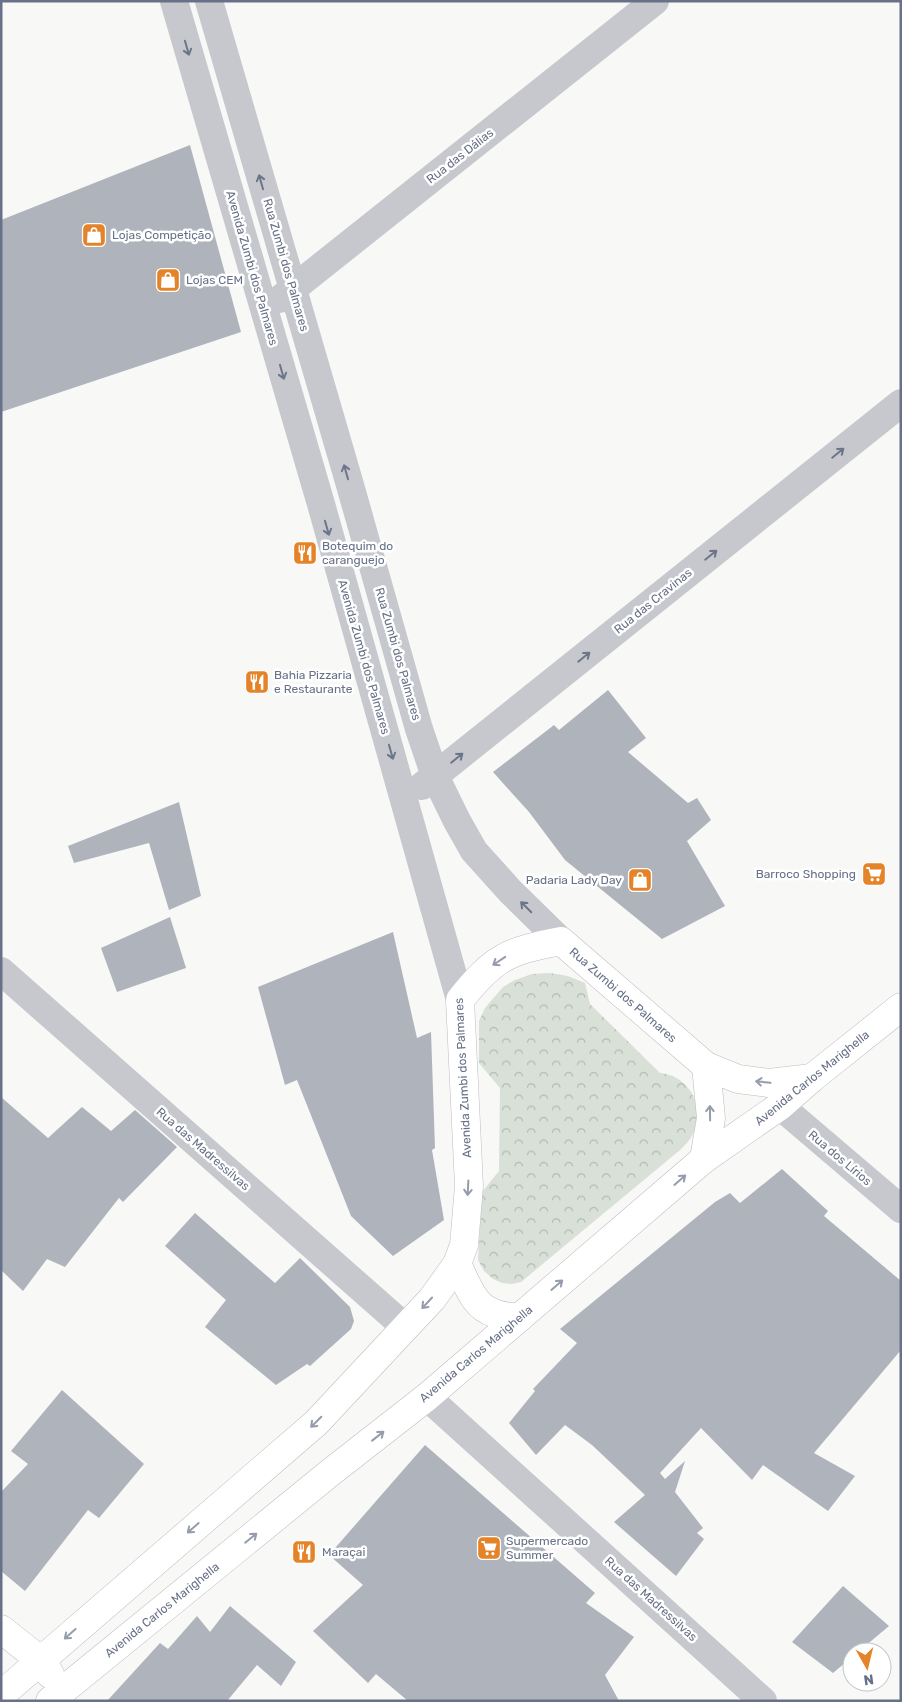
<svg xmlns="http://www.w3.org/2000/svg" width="902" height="1702" viewBox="0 0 902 1702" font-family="Rubik,sans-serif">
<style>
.forest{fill:url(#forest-crowns)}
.building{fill:#afb3bc}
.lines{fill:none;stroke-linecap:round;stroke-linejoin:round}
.major-casing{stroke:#bbbdc2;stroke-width:29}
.minor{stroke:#c6c8cd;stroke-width:28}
.major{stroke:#fff;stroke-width:28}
.oneway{stroke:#6c758a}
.oneway2{stroke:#959cab}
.labels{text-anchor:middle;stroke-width:5;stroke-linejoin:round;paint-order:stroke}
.street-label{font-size:12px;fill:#677187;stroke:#fff}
.poi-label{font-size:12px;fill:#677187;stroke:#fff;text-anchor:start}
</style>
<defs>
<pattern id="forest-crowns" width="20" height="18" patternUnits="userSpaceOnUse" patternTransform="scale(1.25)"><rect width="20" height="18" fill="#d8e0d7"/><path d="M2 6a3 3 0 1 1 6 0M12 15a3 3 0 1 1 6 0" fill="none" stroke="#b3bab4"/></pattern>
</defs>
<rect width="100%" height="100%" fill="#f8f8f6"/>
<path class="forest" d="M550,973L568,976L585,983L590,1004L660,1073C688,1075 706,1106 694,1132C691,1139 686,1144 680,1150L521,1282L512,1284L502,1283L493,1279L484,1271L478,1260L482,1192L499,1171L500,1088L479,1063V1021L485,1008L503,987L515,980L532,974Z"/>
<g class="building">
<path d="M190,145L241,332L1,412V220Z"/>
<path d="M608,690L646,738L628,752L688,803L697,798L711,820L687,841L725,906L662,939L565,860L529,812L493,772L554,725L559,730Z"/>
<path d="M179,802L201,896L169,910L149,843L74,863L68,846Z"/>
<path d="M170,917L186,968L117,992L101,948Z"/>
<path d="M393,932L417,1038L431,1032L435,1148L432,1150L444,1220L393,1256L351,1216L297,1080L285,1085L258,987Z"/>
<path d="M1,1097L48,1138L82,1107L111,1131L135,1110L177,1147L123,1202L119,1198L65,1267L47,1259L23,1291L1,1270Z"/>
<path d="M782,1169L828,1211L824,1216L901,1281V1350L814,1453L855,1476L828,1511L763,1465L752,1480L701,1428L660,1473L665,1479L685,1461L675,1492L703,1528L697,1533L704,1539L676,1576L614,1522L645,1495L592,1445L565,1425L536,1455L509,1423L535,1391L533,1389L577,1343L560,1329L715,1202L730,1193L740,1203Z"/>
<path d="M195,1213L275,1283L300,1258L350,1307L354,1321L351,1329L310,1366L307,1364L276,1385L205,1327L226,1300L165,1246Z"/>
<path d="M62,1390L144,1464L99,1518L88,1510L25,1591L1,1571V1492L28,1464L11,1451Z"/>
<path d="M425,1445L595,1593L586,1603L634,1637L605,1675L619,1701H408L376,1674L368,1683L313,1631L363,1585L329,1555Z"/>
<path d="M843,1586L889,1626L858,1652H852V1657L833,1673L792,1642Z"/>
<path d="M230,1606L296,1662L281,1686L257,1665L227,1701H107L160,1643L168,1649L197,1616L210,1632Z"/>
</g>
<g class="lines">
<defs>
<g id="major">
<path d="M704,1159L711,1118L706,1066"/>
<path d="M457,1264C463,1276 468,1290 476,1300C485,1313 505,1318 520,1317"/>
<path d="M1,1629L40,1660L50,1674"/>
<path d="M1,1695L316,1423L432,1299L457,1264L464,1245L469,1186L460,1000C494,957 508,951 561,941L706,1066L738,1079L769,1083L812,1078"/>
<path d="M50,1701L331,1472L427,1397L704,1159L780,1106L812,1078L901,1007"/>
</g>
</defs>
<use href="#major" class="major-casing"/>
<g class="minor">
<path d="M174,1L321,504L460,1000"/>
<path d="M209,1L350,485L419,729L435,776L457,821L474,851L510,891L561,941"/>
<path d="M280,299L655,1"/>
<path d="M422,786L901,403"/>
<path d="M1,971L405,1327"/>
<path d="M780,1106L901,1209"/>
<path d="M427,1397L763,1701"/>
</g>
<use href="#major" class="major"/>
</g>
<defs><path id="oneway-shaft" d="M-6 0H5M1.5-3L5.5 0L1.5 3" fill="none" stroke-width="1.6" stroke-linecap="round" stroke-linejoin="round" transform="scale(1.25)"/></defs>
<g class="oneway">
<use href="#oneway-shaft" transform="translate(187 48) rotate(74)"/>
<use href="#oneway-shaft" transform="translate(261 182) rotate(-106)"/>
<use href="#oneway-shaft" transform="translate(282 372) rotate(74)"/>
<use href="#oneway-shaft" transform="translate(838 453) rotate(-39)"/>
<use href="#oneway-shaft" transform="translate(346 472) rotate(-106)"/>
<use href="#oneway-shaft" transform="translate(327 528) rotate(74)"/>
<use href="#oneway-shaft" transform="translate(711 555) rotate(-39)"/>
<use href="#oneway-shaft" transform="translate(584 657) rotate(-39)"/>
<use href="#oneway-shaft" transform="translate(391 752) rotate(74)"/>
<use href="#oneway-shaft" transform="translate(457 758) rotate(-39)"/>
<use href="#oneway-shaft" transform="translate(526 907) rotate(-135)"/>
</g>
<g class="oneway2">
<use href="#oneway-shaft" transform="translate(499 961) rotate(146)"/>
<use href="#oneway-shaft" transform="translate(763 1082) rotate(-174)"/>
<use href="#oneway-shaft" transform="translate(710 1113) rotate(-91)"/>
<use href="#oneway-shaft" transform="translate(680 1180) rotate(-41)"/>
<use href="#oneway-shaft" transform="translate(468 1188) rotate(93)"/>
<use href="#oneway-shaft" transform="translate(557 1285) rotate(-41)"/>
<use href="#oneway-shaft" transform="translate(427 1303) rotate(133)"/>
<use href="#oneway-shaft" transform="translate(316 1422) rotate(135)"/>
<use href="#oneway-shaft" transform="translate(378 1436) rotate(-38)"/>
<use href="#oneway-shaft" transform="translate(193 1528) rotate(139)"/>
<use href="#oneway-shaft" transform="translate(251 1538) rotate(-39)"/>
<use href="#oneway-shaft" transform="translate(70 1634) rotate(139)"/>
</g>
<defs>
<symbol id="shop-square" viewBox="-11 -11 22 22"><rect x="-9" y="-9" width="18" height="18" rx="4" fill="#e58329" stroke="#fff"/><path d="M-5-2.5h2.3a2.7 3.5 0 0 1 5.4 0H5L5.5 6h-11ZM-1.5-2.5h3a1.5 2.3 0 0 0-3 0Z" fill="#fff"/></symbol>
<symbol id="restaurant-square" viewBox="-11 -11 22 22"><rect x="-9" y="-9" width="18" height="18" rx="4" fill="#e58329" stroke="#fff"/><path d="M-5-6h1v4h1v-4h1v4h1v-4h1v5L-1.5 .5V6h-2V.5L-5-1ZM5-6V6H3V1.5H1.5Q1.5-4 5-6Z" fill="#fff"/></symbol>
<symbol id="supermarket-square" viewBox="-11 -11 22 22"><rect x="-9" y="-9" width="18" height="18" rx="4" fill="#e58329" stroke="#fff"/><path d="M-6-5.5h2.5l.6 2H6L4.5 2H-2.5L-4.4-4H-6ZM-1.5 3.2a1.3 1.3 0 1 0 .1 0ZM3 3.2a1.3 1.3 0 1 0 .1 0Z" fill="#fff"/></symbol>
</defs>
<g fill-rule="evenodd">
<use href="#shop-square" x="80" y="221" width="28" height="28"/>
<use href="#shop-square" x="154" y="266" width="28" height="28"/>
<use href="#restaurant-square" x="291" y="539" width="28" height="28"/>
<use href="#restaurant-square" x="243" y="668" width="28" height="28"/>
<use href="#supermarket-square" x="860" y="860" width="28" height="28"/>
<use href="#shop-square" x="626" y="866" width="28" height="28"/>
<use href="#supermarket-square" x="475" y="1534" width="28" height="28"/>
<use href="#restaurant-square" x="290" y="1538" width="28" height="28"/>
</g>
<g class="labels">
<g class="street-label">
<text transform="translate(460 156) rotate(-38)" y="4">Rua das Dálias</text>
<text transform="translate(286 265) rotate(74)" y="4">Rua Zumbi dos Palmares</text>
<text transform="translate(252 268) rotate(74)" y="4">Avenida Zumbi dos Palmares</text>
<text transform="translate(653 601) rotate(-39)" y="4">Rua das Cravinas</text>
<text transform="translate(398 654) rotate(74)" y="4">Rua Zumbi dos Palmares</text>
<text transform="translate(364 657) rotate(74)" y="4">Avenida Zumbi dos Palmares</text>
<text transform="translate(623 995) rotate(41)" y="4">Rua Zumbi dos Palmares</text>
<text transform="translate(463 1078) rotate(-93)" y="4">Avenida Zumbi dos Palmares</text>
<text transform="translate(812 1078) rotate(-39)" y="4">Avenida Carlos Marighella</text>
<text transform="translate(203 1149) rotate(41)" y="4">Rua das Madressilvas</text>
<text transform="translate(840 1158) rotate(40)" y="4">Rua dos Lírios</text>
<text transform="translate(476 1354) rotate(-40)" y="4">Avenida Carlos Marighella</text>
<text transform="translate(651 1599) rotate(42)" y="4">Rua das Madressilvas</text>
<text transform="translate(162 1610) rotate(-39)" y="4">Avenida Carlos Marighella</text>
</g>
<g class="poi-label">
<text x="112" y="239">Lojas Competição</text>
<text x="186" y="284">Lojas CEM</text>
<text x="322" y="550">Botequim do<tspan x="322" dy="14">caranguejo</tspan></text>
<text x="274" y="679">Bahia Pizzaria<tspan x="274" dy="14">e Restaurante</tspan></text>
<text x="856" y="878" text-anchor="end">Barroco Shopping</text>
<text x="622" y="884" text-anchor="end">Padaria Lady Day</text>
<text x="506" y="1545">Supermercado<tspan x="506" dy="14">Summer</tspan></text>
<text x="322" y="1556">Maraçai</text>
</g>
</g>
<rect width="902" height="1702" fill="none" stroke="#677187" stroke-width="5"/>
<g transform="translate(867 1667) rotate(172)"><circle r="24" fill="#ffffff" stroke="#c2c6cf"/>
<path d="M0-4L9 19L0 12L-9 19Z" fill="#e58329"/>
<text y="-8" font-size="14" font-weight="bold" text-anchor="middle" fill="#677187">N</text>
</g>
</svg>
